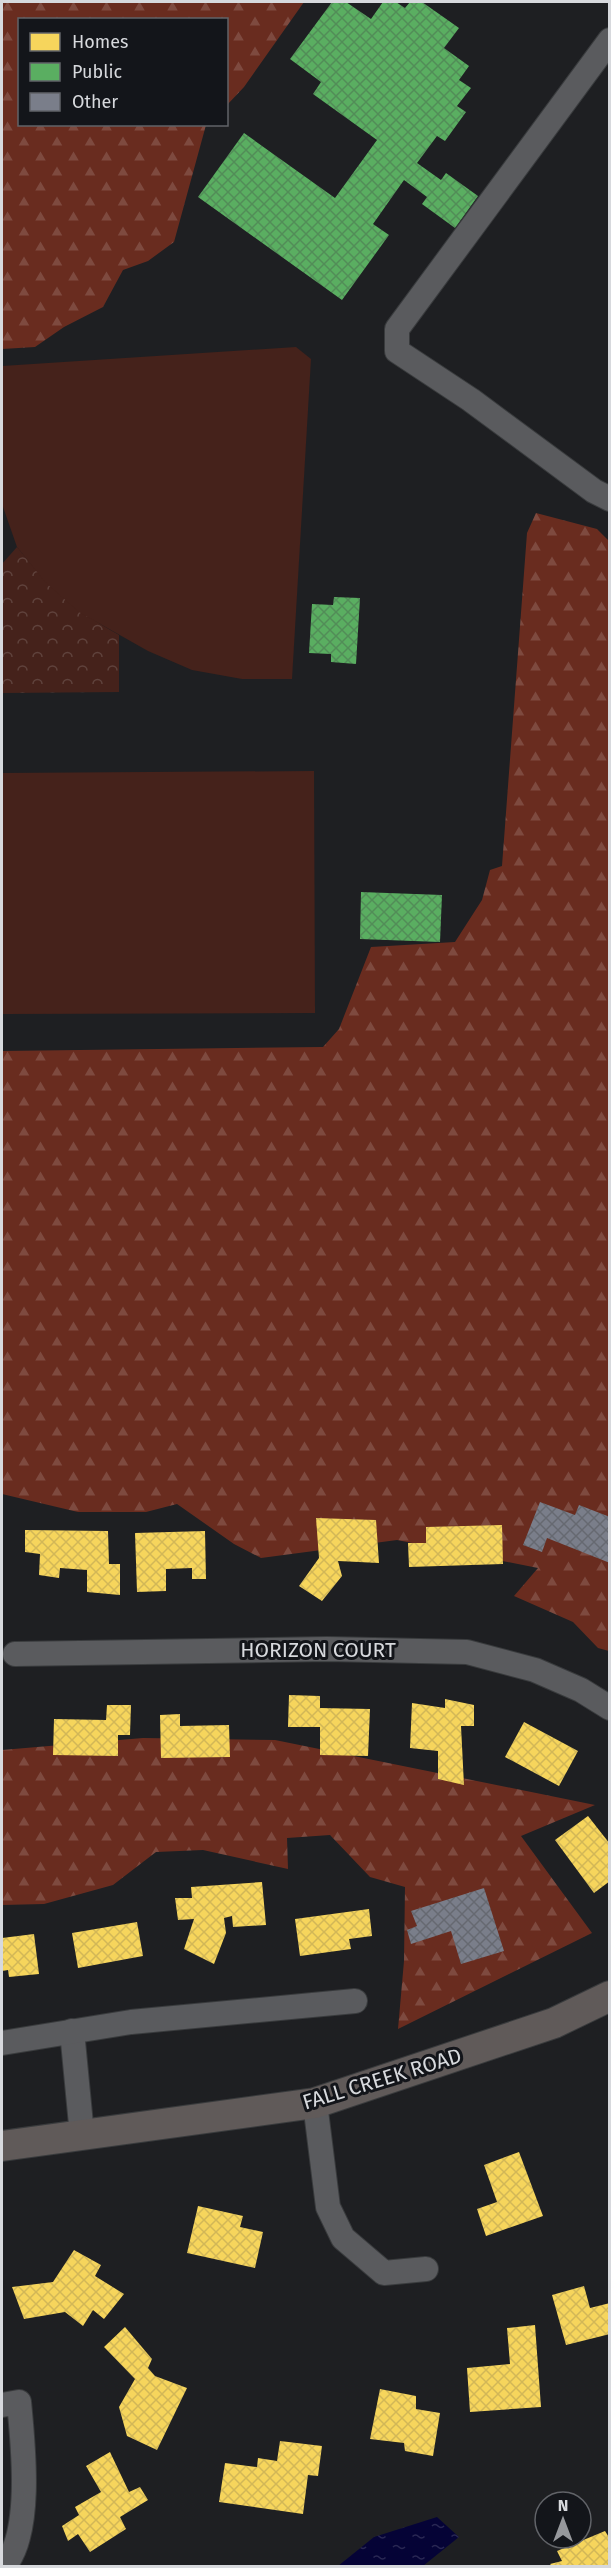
<svg xmlns="http://www.w3.org/2000/svg" width="611" height="2568" viewBox="0 0 611 2568" font-family="'Fira Sans',sans-serif">
<style>
.forest{fill:url(#forest-firs)}
.park{fill:url(#park-crowns)}
.pitch{fill:#45221b}
.water{fill:url(#water-ripples)}
.homes{fill:url(#homes-cross-hatch)}
.public{fill:url(#public-cross-hatch)}
.building{fill:url(#building-cross-hatch)}
.lines{fill:none;stroke-linecap:round;stroke-linejoin:round}
.minor-casing{stroke:#393b3d;stroke-width:26}
.major-casing{stroke:#393b3d;stroke-width:32}
.minor{stroke:#5a5b5e;stroke-width:24}
.major{stroke:#605a59;stroke-width:30}
.labels{text-anchor:middle;stroke-width:6;stroke-linejoin:round;paint-order:stroke}
.street-label{font-size:21px;fill:#d7d9dd;stroke:#13151a}
</style>
<defs>
<pattern id="forest-firs" width="22" height="20" patternUnits="userSpaceOnUse" patternTransform="scale(1.5)"><rect width="22" height="20" fill="#692c1f"/><path d="M5 1l3.5 6h-7zM16 11l3.5 6h-7z" fill="#7e4a3f"/></pattern>
<pattern id="park-crowns" width="20" height="18" patternUnits="userSpaceOnUse" patternTransform="scale(1.5)"><rect width="20" height="18" fill="#45221b"/><path d="M2 6a3 3 0 1 1 6 0M12 15a3 3 0 1 1 6 0" fill="none" stroke="#5f423c"/></pattern>
<pattern id="water-ripples" width="26" height="14" patternUnits="userSpaceOnUse" patternTransform="scale(1.5)"><rect width="26" height="14" fill="#050336"/><path d="M2 4q2-2 4 0t4 0M15 11q2-2 4 0t4 0" fill="none" stroke="#292753"/></pattern>
<pattern id="homes-cross-hatch" width="8" height="8" patternUnits="userSpaceOnUse" patternTransform="scale(1.5)"><rect width="8" height="8" fill="#f6d55c"/><path d="M0 0l8 8M0 8l8-8" fill="none" stroke="#d2b757"/></pattern>
<pattern id="public-cross-hatch" width="8" height="8" patternUnits="userSpaceOnUse" patternTransform="scale(1.5)"><rect width="8" height="8" fill="#5aae61"/><path d="M0 0l8 8M0 8l8-8" fill="none" stroke="#528d58"/></pattern>
<pattern id="building-cross-hatch" width="8" height="8" patternUnits="userSpaceOnUse" patternTransform="scale(1.5)"><rect width="8" height="8" fill="#7a7e8a"/><path d="M0 0l8 8M0 8l8-8" fill="none" stroke="#666971"/></pattern>
</defs>
<rect width="100%" height="100%" fill="#1e1f22"/>
<g class="forest">
<path d="M2,2H304L244,87L227,105L226,20H20V124L206,125L174,242L148,261L123,270L103,307L64,327L35,347L2,349Z"/>
<path d="M536,513L597,529L610,542L609,1651L598,1648L573,1622L514,1596L538,1568L397,1540L261,1558L234,1544L177,1504L146,1512H78L2,1494V1051L323,1047L339,1029L371,947L455,942L482,900L490,870L502,866L527,533Z"/>
<path d="M143,1738L275,1740L595,1805L521,1836L592,1933L398,2029L404,1961L405,1887L370,1877L330,1835L287,1838L288,1869L203,1850L156,1852L113,1885L44,1904L2,1905V1750Z"/>
</g>
<path class="park" d="M17,547C51,589 72,608 119,635V692L2,693V564Z"/>
<g class="pitch">
<path d="M296,347L311,359L292,679H242L192,670L148,651L79,612L45,582L17,547L2,504V366Z"/>
<path d="M314,771L315,1013L2,1014V773Z"/>
</g>
<path class="water" d="M437,2517L459,2537L423,2566H338L374,2537Z"/>
<g class="homes">
<path d="M316,1518L376,1520L379,1563L338,1561L342,1576L322,1601L299,1586L319,1558Z"/>
<path d="M502,1525L503,1564L409,1567L408,1543H426V1527Z"/>
<path d="M25,1530L108,1531L109,1564H120V1595L87,1592V1570L60,1568L59,1578L39,1575L40,1554L25,1552Z"/>
<path d="M205,1531L206,1579H192V1568L166,1569V1591L137,1592L135,1533Z"/>
<path d="M289,1695L320,1696V1708L370,1709L368,1756L320,1755V1727H288Z"/>
<path d="M445,1699L474,1705V1726H461L464,1785L438,1779V1751L410,1748L412,1703L445,1708Z"/>
<path d="M107,1705H131L130,1735H118V1756L53,1755L54,1719L106,1720Z"/>
<path d="M180,1714V1726L229,1725L230,1757L161,1758L160,1715Z"/>
<path d="M524,1722L578,1751L559,1786L505,1757Z"/>
<path d="M588,1816L610,1844V1881L594,1893L555,1840Z"/>
<path d="M262,1882L266,1925L233,1927L232,1916L224,1918L226,1933L214,1964L184,1949L194,1919L178,1920L175,1898H192L191,1887Z"/>
<path d="M369,1909L372,1936L349,1939L351,1949L300,1956L295,1919Z"/>
<path d="M137,1922L143,1956L78,1968L72,1933Z"/>
<path d="M34,1934L39,1974L9,1977L8,1970L2,1971V1938Z"/>
<path d="M519,2152L543,2216L486,2236L477,2209L497,2202L484,2165Z"/>
<path d="M198,2206L243,2216L240,2227L263,2232L255,2268L187,2253Z"/>
<path d="M74,2250L101,2265L95,2276L124,2294L104,2319L93,2310L83,2326L65,2312L24,2319L12,2287L53,2282Z"/>
<path d="M584,2286L590,2308L610,2303V2334L566,2345L552,2295Z"/>
<path d="M535,2325L541,2407L470,2412L467,2368L510,2364L507,2328Z"/>
<path d="M125,2327L152,2359L148,2368L155,2376L187,2388L157,2450L127,2436L119,2407L135,2379L104,2347Z"/>
<path d="M380,2389L416,2396V2409L440,2413L433,2456L405,2451L404,2443L370,2439Z"/>
<path d="M280,2441L322,2446L318,2476L308,2475L303,2514L219,2502L225,2463L257,2467L258,2458L277,2461Z"/>
<path d="M110,2452L129,2492L140,2487L148,2500L120,2517L126,2529L90,2552L78,2534L68,2541L62,2526L79,2515L75,2507L101,2492L86,2466Z"/>
<path d="M605,2531L610,2539V2566H552L550,2564L562,2561L557,2551Z"/>
</g>
<g class="public">
<path d="M332,2H346L371,19L383,2H396L405,8L410,2H422L459,28L444,48L469,66L459,80L471,88L457,106L466,112L445,141L437,136L417,163L441,180L446,173L478,196L455,228L422,204L427,197L404,180L373,224L389,235L342,300L198,197L244,133L335,198L377,140L313,94L321,82L290,59Z"/>
<path d="M334,597L360,598L356,664L331,662V654L309,653L312,604L333,605Z"/>
<path d="M361,892L442,895L440,942L360,939Z"/>
</g>
<g class="building">
<path d="M540,1502L575,1515L579,1505L610,1517V1563L547,1538L542,1552L523,1545Z"/>
<path d="M484,1888L504,1951L461,1964L451,1931L411,1944L407,1930L417,1926L411,1911Z"/>
</g>
<g class="lines">
<defs>
<g id="minor">
<path d="M610,40L397,329V351L471,400L594,491L610,499"/>
<path d="M15,1654L327,1649L467,1652L535,1670L581,1690L610,1708"/>
<path d="M72,2031L82,2135"/>
<path d="M2,2043L131,2022L355,2001"/>
<path d="M315,2103L328,2207L343,2238L384,2273L426,2269"/>
<path d="M2,2405L19,2402C23,2444 33,2534 4,2566"/>
</g>
<path id="major" d="M2,2146L315,2103L554,2023L610,1996"/>
</defs>
<use href="#minor" class="minor-casing"/>
<use href="#major" class="major-casing"/>
<use href="#minor" class="minor"/>
<use href="#major" class="major"/>
</g>
<g class="labels">
<g class="street-label">
<text x="318" y="1657">HORIZON COURT</text>
<text transform="translate(382 2079) rotate(-17)" y="7">FALL CREEK ROAD</text>
</g>
</g>
<rect width="611" height="2568" fill="none" stroke="#d7d9dd" stroke-width="6"/>
<rect x="18" y="18" width="210" height="108" fill="#13151a" stroke="#616368" stroke-width="1.5"/>
<rect x="30" y="33" width="30" height="18" fill="#f6d55c" stroke="#616368" stroke-width="1.5"/>
<text x="72" y="48" font-size="18" fill="#d7d9dd">Homes</text>
<rect x="30" y="63" width="30" height="18" fill="#5aae61" stroke="#616368" stroke-width="1.5"/>
<text x="72" y="78" font-size="18" fill="#d7d9dd">Public</text>
<rect x="30" y="93" width="30" height="18" fill="#7a7e8a" stroke="#616368" stroke-width="1.5"/>
<text x="72" y="108" font-size="18" fill="#d7d9dd">Other</text>
<g transform="translate(563 2520)"><circle r="28" fill="#13151a" stroke="#616368" stroke-width="1.5"/>
<path d="M0-4.5L10 22L0 15L-10 22Z" fill="#96989c"/>
<text y="-9" font-size="16" font-weight="bold" text-anchor="middle" fill="#d7d9dd">N</text>
</g>
</svg>
